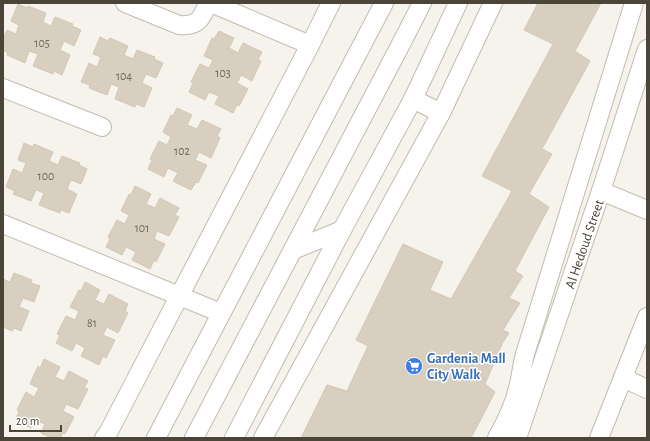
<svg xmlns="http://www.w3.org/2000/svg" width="650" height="441" viewBox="0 0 650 441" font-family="'Alegreya Sans',sans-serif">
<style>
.building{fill:#d8cfc1;stroke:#d3c7b4}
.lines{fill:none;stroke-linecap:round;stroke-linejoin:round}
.minor-casing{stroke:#c2bbae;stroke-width:20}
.minor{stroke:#fff;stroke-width:18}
.labels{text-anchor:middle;stroke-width:3;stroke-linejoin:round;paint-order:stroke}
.number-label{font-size:12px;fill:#6e675b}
.street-label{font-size:14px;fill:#4b4439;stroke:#fff}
.shop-label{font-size:14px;font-weight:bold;fill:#366cbe;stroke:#fff;text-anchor:start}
</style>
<rect width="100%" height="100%" fill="#f6f3ec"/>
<g class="building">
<path d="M538,3H601L575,51L590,61L542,149L552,154L529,194L549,207L515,271L523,276L509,298L520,303L503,330L509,333L502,344L485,384L495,392L471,438H301L327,385L347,391L368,346L356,340L403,244L443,262L430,290L451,299L512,191L482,176L553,44L524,30Z"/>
<path d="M18,4L27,8L28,6L46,13L43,22L51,26L55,17L73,24L72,26L81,30L74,46L64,41L60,50L70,55L62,75L54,71L53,74L33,66L38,54L29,51L25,63L7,55L8,53L3,50V39L7,30L16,34L19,25L11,21Z"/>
<path d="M219,31L234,38L229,48L238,53L243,43L262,52L258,60L261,61L252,81L241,75L237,83L248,89L239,106L237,105L233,113L215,104L219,96L209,92L205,100L189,92L193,83L191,82L200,64L209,68L213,60L204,56L212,38L214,39Z"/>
<path d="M100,37L108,41L110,38L128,46L124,55L133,59L137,50L155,57L154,59L163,63L156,78L146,74L142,83L152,88L144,107L136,104L135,107L115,99L119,87L111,84L107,95L89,88L90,85L81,82L89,63L97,67L101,57L93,54Z"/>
<path d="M177,108L192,115L187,125L197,129L202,120L221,129L217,136L220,138L211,158L199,152L195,160L207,165L198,183L196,182L191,190L173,181L178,173L168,168L164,177L148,169L152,160L150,159L159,141L167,145L171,137L163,132L171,115L173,116Z"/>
<path d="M24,143L33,147L34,144L53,152L49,161L58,165L62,156L80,163L79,165L87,169L81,184L71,180L67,189L77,194L69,213L61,210L60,213L39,205L44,193L36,190L31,201L13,194L15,191L6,187L13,169L22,173L26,163L18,160Z"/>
<path d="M135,186L151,194L146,204L155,208L160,198L179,208L175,215L179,217L169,236L157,231L154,239L165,244L156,262L154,260L150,269L132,260L136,252L126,247L122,255L106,247L110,239L108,237L117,220L125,224L129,215L121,211L129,194L131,195Z"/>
<path d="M14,273L32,280L31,283L40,286L34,302L23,298L19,307L29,311L21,331L14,328L12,331L3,327V279L10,282Z"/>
<path d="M85,282L100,290L95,300L104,304L109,294L128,304L125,311L128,313L118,333L107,327L103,335L115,340L106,358L103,356L99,365L81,356L85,348L76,343L72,351L56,343L60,335L57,334L66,316L75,320L79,311L70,307L79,290L81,291Z"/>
<path d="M44,359L60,367L55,377L64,381L69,371L88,381L84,388L88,389L78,409L66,404L63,411L74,417L65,434L63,433L60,438H51L41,433L45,424L35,420L31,428L15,420L19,412L17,410L26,392L34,397L39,388L30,384L38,366L40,368Z"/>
</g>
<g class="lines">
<defs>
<g id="minor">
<path d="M125,3L179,25C198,27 202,18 208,3"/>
<path d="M211,3L310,45"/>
<path d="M3,88L102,127"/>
<path d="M413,99L441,113"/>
<path d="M601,191L647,210"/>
<path d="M3,224L221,313"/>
<path d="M293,250L342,230"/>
<path d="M623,378L647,389"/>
<path d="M104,438L108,433L310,45L331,3"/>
<path d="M156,438L384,3"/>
<path d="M194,438L402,42L422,3"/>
<path d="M234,438L342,230L413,99L458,3"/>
<path d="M263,438L441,113L493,3"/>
<path d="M497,438C506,422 514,406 518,388C521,377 522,365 525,354L634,3"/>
<path d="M517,438L601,191L647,49"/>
<path d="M599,438L647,317"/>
</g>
</defs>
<use href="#minor" class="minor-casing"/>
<use href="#minor" class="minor"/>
</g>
<defs>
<symbol id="supermarket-disc" viewBox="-11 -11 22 22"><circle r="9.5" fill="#3f7fe0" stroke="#fff"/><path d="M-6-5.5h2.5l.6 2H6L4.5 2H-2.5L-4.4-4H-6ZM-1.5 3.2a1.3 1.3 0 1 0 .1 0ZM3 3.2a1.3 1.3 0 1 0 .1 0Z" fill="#fff"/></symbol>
</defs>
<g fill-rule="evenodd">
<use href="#supermarket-disc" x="404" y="356" width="20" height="20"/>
</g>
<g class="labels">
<g class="number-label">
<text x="42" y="47">105</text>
<text x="223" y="77">103</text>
<text x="124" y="80">104</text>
<text x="182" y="155">102</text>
<text x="46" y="180">100</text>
<text x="142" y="232">101</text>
<text x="92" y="327">81</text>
</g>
<g class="street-label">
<text transform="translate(584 244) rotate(-71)" y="5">Al Hedoud Street</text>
</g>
<g class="shop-label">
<text x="427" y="363">Gardenia Mall<tspan x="427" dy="16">City Walk</tspan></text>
</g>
</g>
<rect width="650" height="441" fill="none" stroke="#4b4439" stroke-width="8"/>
<path d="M10 425v6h51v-6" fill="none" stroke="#4b4439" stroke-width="2"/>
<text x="16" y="425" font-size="12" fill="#4b4439" stroke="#ffffff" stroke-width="3" paint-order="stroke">20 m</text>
</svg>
